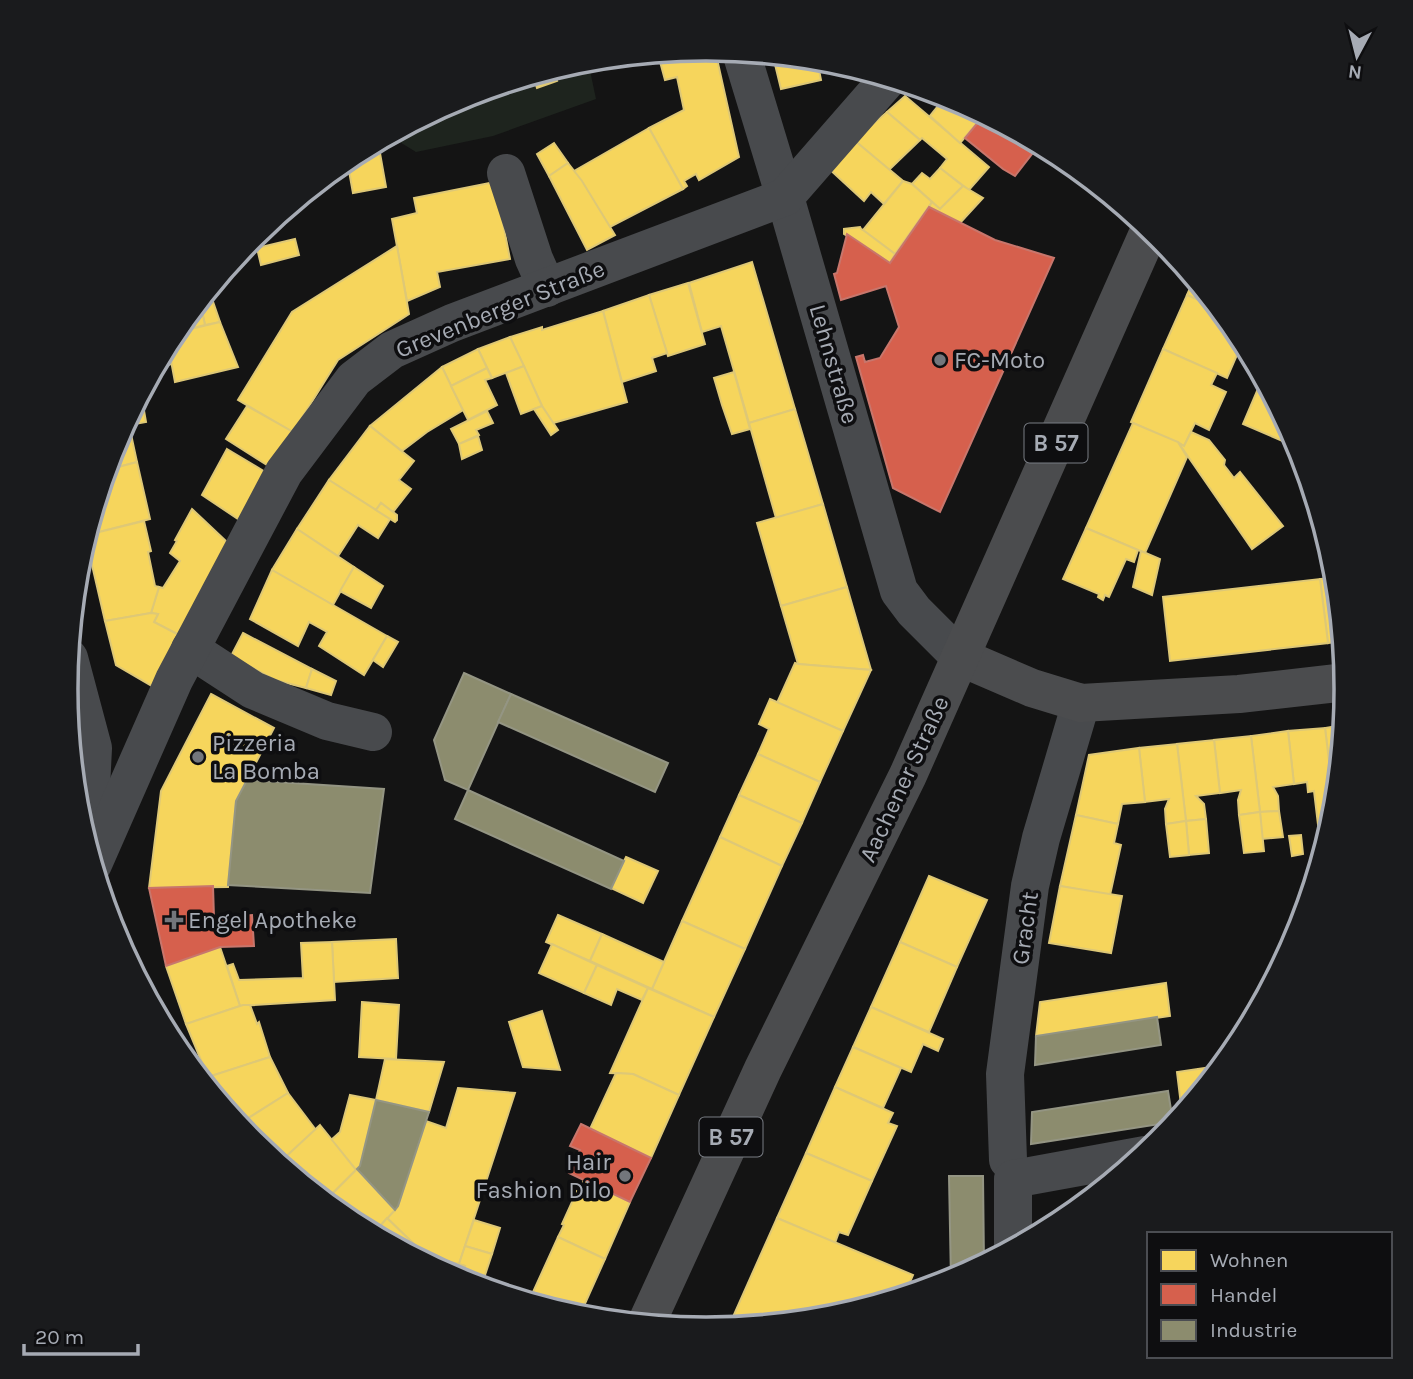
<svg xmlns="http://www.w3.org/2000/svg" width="1413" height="1379" viewBox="0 0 1413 1379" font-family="Karla,sans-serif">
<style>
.green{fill:#1e241e}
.homes{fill:#f6d55c;stroke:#dec876;stroke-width:2}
.shops{fill:#d6604d;stroke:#c8766c;stroke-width:2}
.industry{fill:#8c8c6e;stroke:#949583;stroke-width:2}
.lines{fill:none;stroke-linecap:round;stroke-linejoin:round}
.minor{stroke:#484a4d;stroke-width:38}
.major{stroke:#4b4c4e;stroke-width:38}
.poi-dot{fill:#73767c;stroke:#0e0e10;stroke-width:2.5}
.labels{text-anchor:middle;stroke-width:7;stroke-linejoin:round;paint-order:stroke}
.shield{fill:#0e0e10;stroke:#787c83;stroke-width:2}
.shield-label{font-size:23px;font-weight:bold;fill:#a6abb4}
.street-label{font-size:24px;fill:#a6abb4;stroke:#0e0e10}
.poi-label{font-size:24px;fill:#a6abb4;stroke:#0e0e10;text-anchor:start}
.rim{fill:none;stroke:#a6abb4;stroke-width:3.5}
</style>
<rect width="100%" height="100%" fill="#141414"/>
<path class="green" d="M582,61H588L596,99L493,136L416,152L390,136L462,98Z"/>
<g class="homes">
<path d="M706,49L715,50L739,157L699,180L696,174L684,181L687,186L683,189L649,128L684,110L677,77L665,80L658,54Z"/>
<path d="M773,56L817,60L821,80L781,89Z"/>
<path d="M553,70L557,81L537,88L533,76Z"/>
<path d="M905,96L989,167L969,190L940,168L947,159L922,138L920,140L887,112Z"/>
<path d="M946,96L984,115L960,143L930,116Z"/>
<path d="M887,112L920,140L889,170L854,140Z"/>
<path d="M649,128L683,189L610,227L574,171Z"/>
<path d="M854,140L903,181L884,204L871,192L864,201L826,166Z"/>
<path d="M378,142L386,187L353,193L347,160Z"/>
<path d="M554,143L568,163L549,176L537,154Z"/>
<path d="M568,163L582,181L615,235L587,250L549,176Z"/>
<path d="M940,168L963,186L940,209L912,184L922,173L930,179Z"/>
<path d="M903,181L912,184L932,202L895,254L863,230Z"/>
<path d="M495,182L510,259L437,272L440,287L407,301L392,219L417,213L414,198Z"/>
<path d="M963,186L983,198L960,223L929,207L932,202L940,209Z"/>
<path d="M860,227L861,229L863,230L895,254L890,263L844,234V229Z"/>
<path d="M295,239L299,255L261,265L257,248Z"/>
<path d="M397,246L409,314L338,360L293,432L238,400L292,312Z"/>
<path d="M752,262L795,409L749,423L721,326L702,332L689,283Z"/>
<path d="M1194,279L1219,309L1187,295Z"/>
<path d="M688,283L705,344L668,356L649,295Z"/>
<path d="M209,290L220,322L205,325L200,302Z"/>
<path d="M649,295L667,353L652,358L656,371L622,382L603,311Z"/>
<path d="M1187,295L1219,309L1239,334L1243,341L1227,378L1163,349Z"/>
<path d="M200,302L205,325L174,333Z"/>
<path d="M603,311L627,402L553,423L542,406L510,337L542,327V330Z"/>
<path d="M220,322L238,367L175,382L168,345L174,333Z"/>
<path d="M510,337L524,366L492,378L478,349Z"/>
<path d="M168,345L171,364L155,369Z"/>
<path d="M478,349L487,368L451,386L442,367Z"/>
<path d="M1163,349L1217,373L1211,385L1226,392L1209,430L1195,423L1184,446L1131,422Z"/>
<path d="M524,366L542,406L521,414L506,373Z"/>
<path d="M442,367L463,410L427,432L402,451L370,426Z"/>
<path d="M487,368L492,378L485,380L497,405L468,420L451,386Z"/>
<path d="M734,372L750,429L732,434L722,405L714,378Z"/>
<path d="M1257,391L1274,398L1299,448L1243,424Z"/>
<path d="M143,405L146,422L129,425L137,462L107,470L115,444L135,406Z"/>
<path d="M247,406L293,432L270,467L226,439Z"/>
<path d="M542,406L558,430L551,435L534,409Z"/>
<path d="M795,409L823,504L776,518L749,423Z"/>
<path d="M487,411L493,423L476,430L479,435L459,444L451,429Z"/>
<path d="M1133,423L1178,442L1187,457L1145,553L1086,528Z"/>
<path d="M370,426L414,461L399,480L411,489L393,512L381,503L376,510L329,480Z"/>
<path d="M1191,432L1209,440L1225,460L1224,465L1234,478L1240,472L1283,526L1252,549L1178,442L1184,446Z"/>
<path d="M478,436L482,450L462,459L459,444Z"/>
<path d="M227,449L267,473L241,521L202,495Z"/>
<path d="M137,462L150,519L87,535L107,470Z"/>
<path d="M329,480L390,519L378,538L358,525L338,556L297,529Z"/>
<path d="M381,503L397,515V520L395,522L376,510Z"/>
<path d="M823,504L847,587L781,606L757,523Z"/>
<path d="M192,509L228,543L179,635L154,622L158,614L151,613L159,587L163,588L180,561L170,553L177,541L175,540Z"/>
<path d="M144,521L151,551L148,552L155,586L159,587L151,613L105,621L86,539L87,535Z"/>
<path d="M1086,528L1138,550L1134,562L1126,559L1109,597L1105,595L1103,600L1098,597L1099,594L1063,579Z"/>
<path d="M297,529L354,567L333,605L272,570Z"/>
<path d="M1141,551L1160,559L1152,595L1133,587Z"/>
<path d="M354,567L383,586L371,608L340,591Z"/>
<path d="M272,570L387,636L364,675L319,646L327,632L309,622L298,646L250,619Z"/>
<path d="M1336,577L1342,641L1328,643L1320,579Z"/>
<path d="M1320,579L1328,643L1170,661L1163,597Z"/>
<path d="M847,587L871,670L798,664L781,606Z"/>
<path d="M151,613L158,614L154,622L179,635L152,686L116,665L105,621Z"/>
<path d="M243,633L312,669L306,688L275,680L231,656Z"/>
<path d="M387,636L398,642L383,667L373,660Z"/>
<path d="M795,663L798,664L871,670L843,731L777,703Z"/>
<path d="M312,669L336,681L331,695L306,688Z"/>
<path d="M211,694L274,728L236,801L228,887L149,888L161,791Z"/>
<path d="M770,699L843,731L820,782L758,754L769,729L759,724Z"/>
<path d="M1343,725L1335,810L1325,728Z"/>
<path d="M1325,728L1335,810L1329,832L1319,833L1314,791L1308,792L1307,782L1294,784L1288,731Z"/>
<path d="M1288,731L1294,784L1273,787L1278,796L1279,811L1260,812L1251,736Z"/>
<path d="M1251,736L1260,812L1239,815L1238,800L1241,790L1220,793L1214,740Z"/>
<path d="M1214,740L1220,793L1196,796L1204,804L1206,819L1186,821L1177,744Z"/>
<path d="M1177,744L1186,821L1166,824L1165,809L1169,799L1145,802L1139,748Z"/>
<path d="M1139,748L1145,802L1122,804L1118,824L1076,815L1089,755Z"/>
<path d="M758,754L820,782L802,823L739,795Z"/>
<path d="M739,795L802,823L782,866L720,837Z"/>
<path d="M1279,811L1283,837L1262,839L1260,812Z"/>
<path d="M1260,812L1264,851L1244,853L1239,815Z"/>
<path d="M1076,815L1118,824L1114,843L1121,845L1110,895L1060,886Z"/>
<path d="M1206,819L1209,853L1189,855L1186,821Z"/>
<path d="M1186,821L1189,855L1170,857L1166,824Z"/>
<path d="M1301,835L1303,854L1292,856L1289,836Z"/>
<path d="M720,837L782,866L745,949L682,921Z"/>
<path d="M626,857L658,871L643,903L611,888Z"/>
<path d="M929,876L987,900L957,967L900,942Z"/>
<path d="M1060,886L1122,896L1111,953L1049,943Z"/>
<path d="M558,915L602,934L590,961L546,942Z"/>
<path d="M682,921L745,949L714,1017L652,989Z"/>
<path d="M602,934L664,962L652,989L590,961Z"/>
<path d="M396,939L398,978L334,982L332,942Z"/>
<path d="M332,942L335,1000L240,1006L227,966L233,964L239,980L303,978L301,943Z"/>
<path d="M900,942L957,967L929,1032L871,1007Z"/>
<path d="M552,944L597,965L584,993L539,973Z"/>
<path d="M220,947L240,1006L186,1024L166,966Z"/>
<path d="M597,965L648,988L642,1000L617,989L611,1005L584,993Z"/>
<path d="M1166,983L1170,1016L1036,1036L1040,1002Z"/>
<path d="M648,988L714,1017L679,1095L633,1074L610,1073Z"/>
<path d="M362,1002L399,1005L396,1059L359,1057Z"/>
<path d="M243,1005H250L257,1024L259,1022L270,1057L208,1077L186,1024Z"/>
<path d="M871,1007L943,1039L938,1051L923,1044L911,1072L853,1047Z"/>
<path d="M542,1011L560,1070L523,1067L509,1022Z"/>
<path d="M853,1047L901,1068L883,1108L835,1087Z"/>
<path d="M270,1057L288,1093L239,1124L225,1107L208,1077Z"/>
<path d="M385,1059L444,1062L429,1112L376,1100Z"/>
<path d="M1212,1067L1213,1077L1191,1104L1181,1105L1177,1072Z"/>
<path d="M616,1073L633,1074L679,1095L651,1158L590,1129Z"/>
<path d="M835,1087L893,1113L888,1123L897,1126L872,1181L806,1153Z"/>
<path d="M458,1088L515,1093L459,1264L438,1259L419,1249L387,1218L398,1206L426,1121L446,1128Z"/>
<path d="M288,1093L316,1130L279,1163L253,1142L239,1124Z"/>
<path d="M350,1095L376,1100L360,1166L356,1170L331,1140L340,1132Z"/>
<path d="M320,1125L356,1170L325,1201L279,1163Z"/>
<path d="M806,1153L872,1181L848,1235L839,1232L835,1243L777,1218Z"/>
<path d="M357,1169L395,1210L373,1234L350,1222L325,1201Z"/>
<path d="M584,1180L630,1202L605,1259L558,1237L564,1225L562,1224L577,1191H579Z"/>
<path d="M387,1218L419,1249L438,1259L432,1265L373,1234Z"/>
<path d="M777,1218L913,1275L904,1296L831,1318L728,1328Z"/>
<path d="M474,1220L500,1228L492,1254L465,1246Z"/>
<path d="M558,1237L605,1259L579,1317L529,1301Z"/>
<path d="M465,1246L492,1254L481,1287L460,1281L465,1266L459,1264Z"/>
<path d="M438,1259L465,1266L460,1281L432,1265Z"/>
</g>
<g class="shops">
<path d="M984,115L1039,145L1015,176L1003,169L965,138Z"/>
<path d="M929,207L995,240L1054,258L940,512L893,488L856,357L863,355L865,362L880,358L899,327L886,286L841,300L834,274L837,273L847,234L890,263Z"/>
<path d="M213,886L214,918L252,915L254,946L220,947L166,966L149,888Z"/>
<path d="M581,1124L651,1158L630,1202L569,1173L580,1150L570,1146Z"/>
</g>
<g class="industry">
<path d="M464,673L511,694L468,790L445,780L434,740Z"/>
<path d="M511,694L668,763L655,792L498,722Z"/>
<path d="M247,780L384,789L370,893L228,885L236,801Z"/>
<path d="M468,790L624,861L611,889L455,819Z"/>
<path d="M1157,1017L1161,1045L1035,1065L1036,1036Z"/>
<path d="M1168,1091L1173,1122L1031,1144L1032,1112Z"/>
<path d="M376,1100L429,1112L398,1206L395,1210L357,1169L360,1166Z"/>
<path d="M949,1176H983L984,1264L951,1281Z"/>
</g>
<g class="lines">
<g class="minor">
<path d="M741,52L785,197L899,591L914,611L960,657"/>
<path d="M506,173L534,259L547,288"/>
<path d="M190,649L253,690L327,721L373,732"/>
<path d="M69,658L93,748L88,847"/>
<path d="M93,864L174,680L284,472L354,379L392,350L452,323L785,197L888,79"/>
<path d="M1008,1160L1005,1074L1030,886L1041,838L1081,703"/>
<path d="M1013,1249V1179L1145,1155"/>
</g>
<g class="major">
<path d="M960,657L1032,688L1081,703L1239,694L1346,682"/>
<path d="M646,1324L763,1069L908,775L1150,229"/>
</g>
</g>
<g class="poi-dot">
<circle cx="940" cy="360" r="7"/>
<circle cx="198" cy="757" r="7"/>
<path d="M170.5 909.5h7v7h7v7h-7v7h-7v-7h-7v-7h7z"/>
<circle cx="625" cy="1176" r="7"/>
</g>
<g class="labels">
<g class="shield">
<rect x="1024.5" y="423.5" width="63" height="39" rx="5"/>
<rect x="699.5" y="1117.5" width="63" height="39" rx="5"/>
</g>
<g class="shield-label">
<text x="1056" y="451">B 57</text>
<text x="731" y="1145">B 57</text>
</g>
<g class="street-label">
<text transform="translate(500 309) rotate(-22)" y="8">Grevenberger Straße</text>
<text transform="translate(834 364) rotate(74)" y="8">Lehnstraße</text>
<text transform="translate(904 779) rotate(-65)" y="8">Aachener Straße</text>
<text transform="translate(1025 928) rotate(-82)" y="8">Gracht</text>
</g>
<g class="poi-label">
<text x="954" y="368">FC-Moto</text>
<text x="212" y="751">Pizzeria<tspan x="212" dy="28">La Bomba</tspan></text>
<text x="188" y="928">Engel Apotheke</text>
<text x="611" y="1170" text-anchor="end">Hair<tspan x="611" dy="28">Fashion Dilo</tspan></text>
</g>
</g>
<path d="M0 0H1413V1379H0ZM78 689a628 628 0 1 1 1256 0a628 628 0 1 1-1256 0Z" fill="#1a1b1d" fill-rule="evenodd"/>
<path class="rim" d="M78 689a628 628 0 1 1 1256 0a628 628 0 1 1-1256 0Z"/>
<rect x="1147" y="1232" width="245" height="126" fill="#0e0e10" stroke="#4b4d52" stroke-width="2"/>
<rect x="1161" y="1250" width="35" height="21" fill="#f6d55c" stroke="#4b4d52" stroke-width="2"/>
<text x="1210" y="1267" font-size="21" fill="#a6abb4">Wohnen</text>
<rect x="1161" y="1284" width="35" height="21" fill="#d6604d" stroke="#4b4d52" stroke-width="2"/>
<text x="1210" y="1302" font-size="21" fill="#a6abb4">Handel</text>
<rect x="1161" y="1320" width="35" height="21" fill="#8c8c6e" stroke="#4b4d52" stroke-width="2"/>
<text x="1210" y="1337" font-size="21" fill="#a6abb4">Industrie</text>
<g transform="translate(1357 56) rotate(187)" stroke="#0e0e10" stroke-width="5" paint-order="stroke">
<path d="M0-5L12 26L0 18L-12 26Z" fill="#a6abb4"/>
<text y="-10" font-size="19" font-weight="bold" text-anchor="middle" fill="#a6abb4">N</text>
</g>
<path d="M24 1344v10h114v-10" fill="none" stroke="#a6abb4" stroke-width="3.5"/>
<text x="35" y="1344" font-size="21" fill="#a6abb4" stroke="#0e0e10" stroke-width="5" paint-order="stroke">20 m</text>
</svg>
